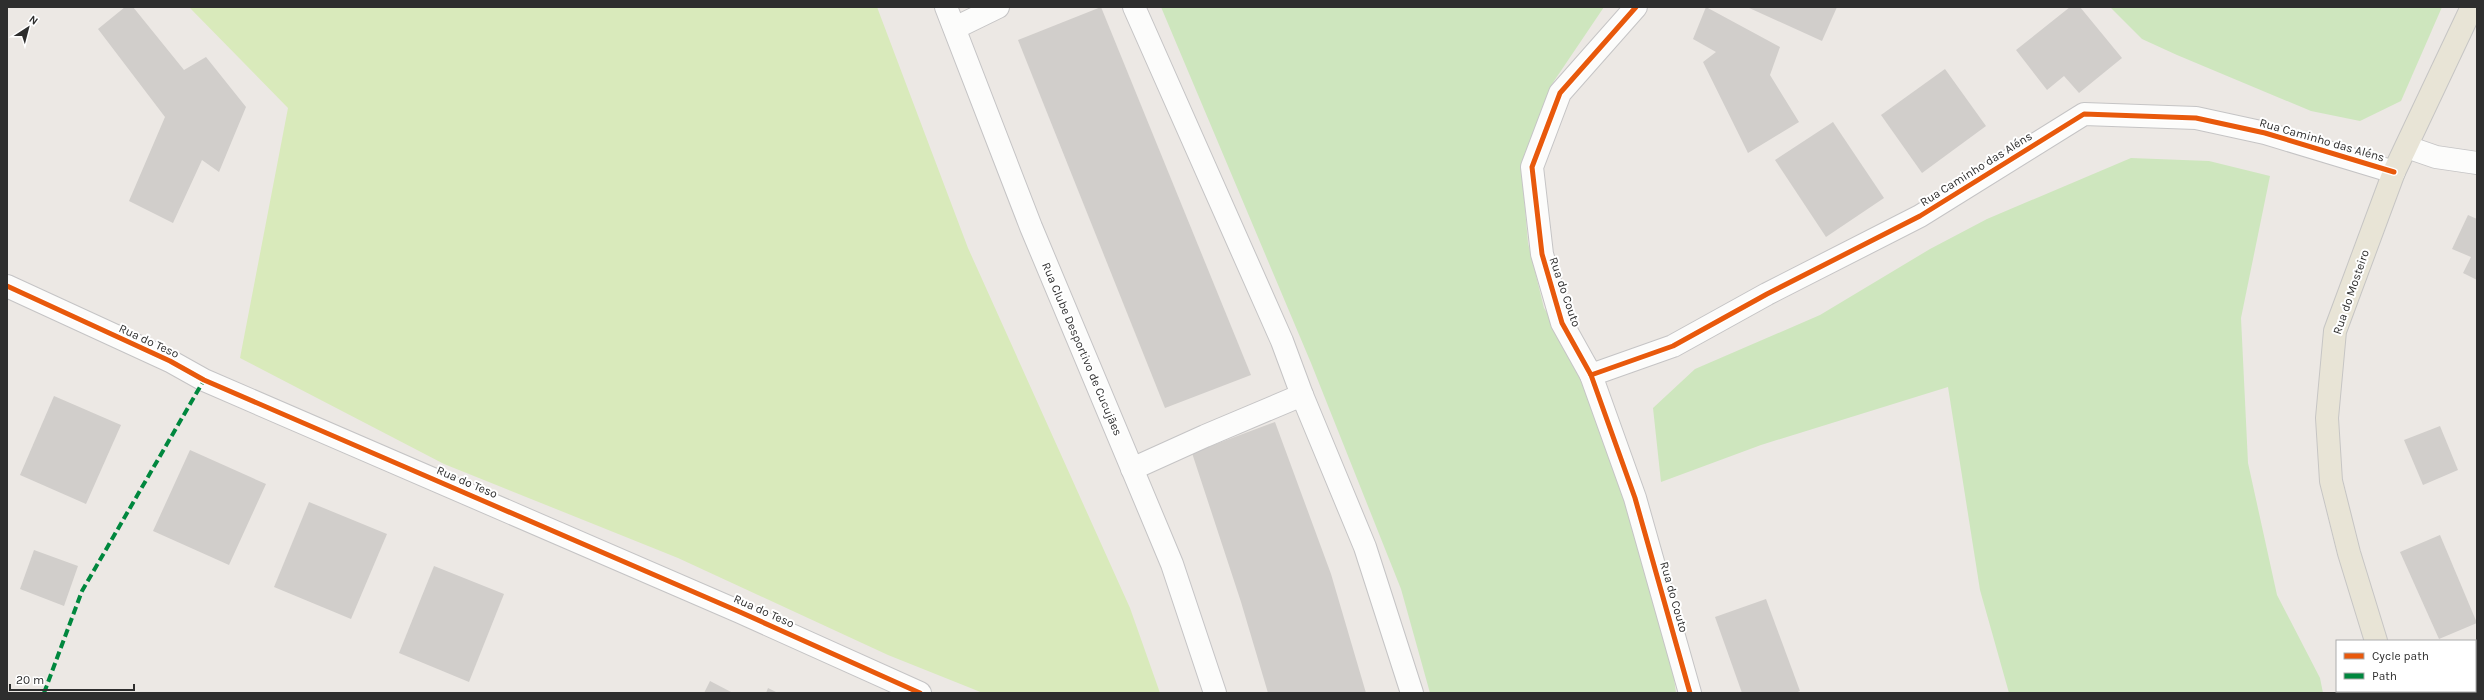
<svg xmlns="http://www.w3.org/2000/svg" width="2484" height="700" viewBox="0 0 2484 700" font-family="Karla,sans-serif">
<style>
.green{fill:#cee6be}
.pitch{fill:#d9eabb}
.building{fill:#d1cecb}
.lines{fill:none;stroke-linecap:round;stroke-linejoin:round}
.minor-casing{stroke:#c5c4c5;stroke-width:24}
.major-casing{stroke:#c6c5c4;stroke-width:24}
.minor{stroke:#fcfcfb;stroke-width:22}
.major{stroke:#e8e4d6;stroke-width:22}
.quiet{stroke:#00873e;stroke-width:4;stroke-dasharray:8 4;stroke-linecap:butt}
.cycleway-casing{stroke:#fff;stroke-width:8}
.cycleway{stroke:#e8590c;stroke-width:5}
.labels{text-anchor:middle;stroke-width:4;stroke-linejoin:round;paint-order:stroke}
.street-label{font-size:12px;fill:#2e2e2e;stroke:#fff}
</style>
<rect width="100%" height="100%" fill="#ece8e4"/>
<g class="green">
<path d="M1161,7H1604L1552,84L1521,164L1528,243L1544,308L1577,362L1632,522L1671,657L1676,693H1430L1401,589L1311,363Z"/>
<path d="M2110,7H2442L2401,101L2360,121L2311,111L2177,55L2142,39Z"/>
<path d="M2131,158L2209,161L2270,176L2241,318L2248,463L2277,595L2320,678L2323,693H2009L1980,590L1948,387L1761,445L1661,482L1653,408L1695,369L1820,315L1930,249L1987,219Z"/>
</g>
<path class="pitch" d="M189,7H877L968,248L1130,608L1160,693H983L888,655L678,558L444,464L240,358L288,108Z"/>
<g class="building">
<path d="M125,7H133L184,70L206,57L246,107L219,172L202,160L173,223L129,201L165,117L98,29Z"/>
<path d="M1101,7L1251,375L1165,408L1018,40Z"/>
<path d="M1706,7L1780,47L1770,75L1799,122L1748,153L1703,62L1716,52L1693,39Z"/>
<path d="M1747,7H1837L1822,41Z"/>
<path d="M2070,7H2080L2122,58L2079,93L2064,76L2047,90L2016,50Z"/>
<path d="M1945,69L1986,126L1922,173L1881,115Z"/>
<path d="M1833,122L1884,198L1826,237L1775,160Z"/>
<path d="M2468,215L2477,219V280L2463,273L2471,257L2452,249Z"/>
<path d="M54,396L121,425L86,504L20,475Z"/>
<path d="M1275,422L1331,574L1366,693H1268L1241,602L1192,453Z"/>
<path d="M2440,426L2458,470L2423,485L2404,440Z"/>
<path d="M190,450L266,484L229,565L153,531Z"/>
<path d="M309,502L387,534L351,619L274,587Z"/>
<path d="M2440,535L2477,623L2439,639L2400,552Z"/>
<path d="M34,550L78,566L64,606L20,589Z"/>
<path d="M434,566L504,594L469,682L399,653Z"/>
<path d="M1766,599L1800,691L1795,693H1742L1715,617Z"/>
<path d="M2477,661V693H2468L2467,691H2475V662Z"/>
<path d="M710,681L733,693H704Z"/>
<path d="M768,688L778,693H766Z"/>
</g>
<g class="lines">
<defs>
<g id="minor">
<path d="M946,7L1031,227L1172,564L1215,693"/>
<path d="M1134,7L1282,341L1302,395"/>
<path d="M1636,7L1560,93L1532,167L1542,254L1562,323L1591,375L1635,498L1690,693"/>
<path d="M955,28L998,7"/>
<path d="M2407,147L2436,157L2477,163"/>
<path d="M7,286L170,361L204,380L740,612L920,693"/>
<path d="M1591,375L1673,346L1767,294L1920,216L2084,114L2196,118L2265,133L2394,172"/>
<path d="M1132,469L1205,436L1302,395L1365,547L1412,693"/>
</g>
<g id="major">
<path d="M2376,641L2349,553L2331,481L2327,418L2335,331L2394,172L2472,7"/>
<path d="M2392,691V693"/>
</g>
</defs>
<use href="#minor" class="minor-casing"/>
<use href="#major" class="major-casing"/>
<use href="#minor" class="minor"/>
<use href="#major" class="major"/>
<path class="quiet" d="M44,693L82,591L204,380"/>
<defs>
<g id="cycleway">
<path d="M1636,7L1560,93L1532,167L1542,254L1562,323L1591,375L1635,498L1690,693"/>
<path d="M7,286L170,361L204,380L740,612L920,693"/>
<path d="M1591,375L1673,346L1767,294L1920,216L2084,114L2196,118L2265,133L2394,172"/>
</g>
</defs>
<use href="#cycleway" class="cycleway-casing"/>
<use href="#cycleway" class="cycleway"/>
</g>
<g class="labels">
<g class="street-label">
<text transform="translate(2322 140) rotate(16)" y="4">Rua Caminho das Aléns</text>
<text transform="translate(1976 169) rotate(-32)" y="4">Rua Caminho das Aléns</text>
<text transform="translate(1565 292) rotate(71)" y="4">Rua do Couto</text>
<text transform="translate(2351 292) rotate(-71)" y="4">Rua do Mosteiro</text>
<text transform="translate(149 341) rotate(25)" y="4">Rua do Teso</text>
<text transform="translate(1082 349) rotate(67)" y="4">Rua Clube Desportivo de Cucujães</text>
<text transform="translate(467 482) rotate(23)" y="4">Rua do Teso</text>
<text transform="translate(1674 597) rotate(74)" y="4">Rua do Couto</text>
<text transform="translate(764 611) rotate(24)" y="4">Rua do Teso</text>
</g>
</g>
<rect width="2484" height="700" fill="none" stroke="#2e2e2e" stroke-width="16"/>
<rect x="2336" y="640" width="140" height="52" fill="#ffffff" stroke="#ababab"/>
<rect x="2344" y="653" width="20" height="6" fill="#e8590c" stroke="#ababab"/>
<text x="2372" y="660" font-size="12" fill="#2e2e2e">Cycle path</text>
<rect x="2344" y="673" width="20" height="6" fill="#00873e" stroke="#ababab"/>
<text x="2372" y="680" font-size="12" fill="#2e2e2e">Path</text>
<g transform="translate(28 28) rotate(36)" stroke="#ffffff" stroke-width="3" paint-order="stroke">
<path d="M0-3L7 15L0 10L-7 15Z" fill="#2e2e2e"/>
<text y="-6" font-size="11" font-weight="bold" text-anchor="middle" fill="#2e2e2e">N</text>
</g>
<path d="M10 684v6h124v-6" fill="none" stroke="#2e2e2e" stroke-width="2"/>
<text x="16" y="684" font-size="12" fill="#2e2e2e" stroke="#ffffff" stroke-width="3" paint-order="stroke">20 m</text>
</svg>
